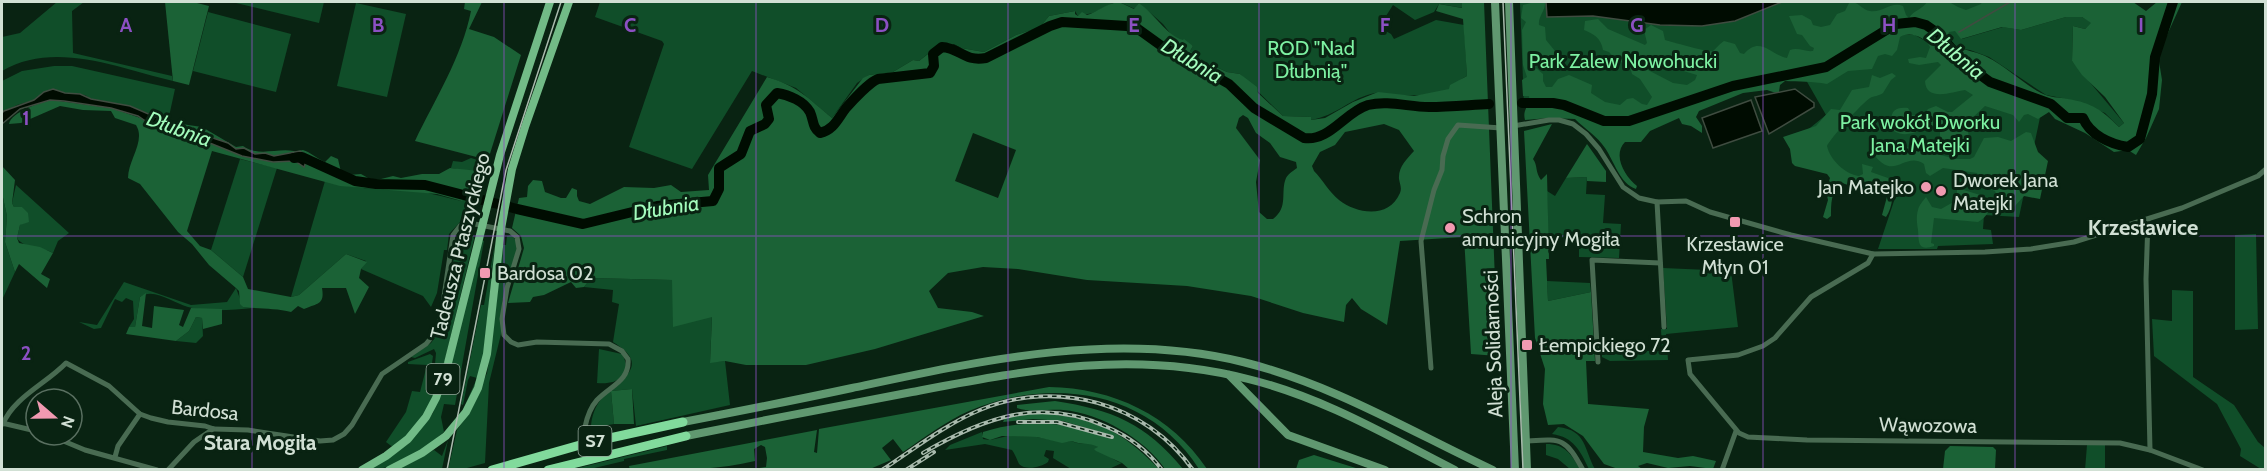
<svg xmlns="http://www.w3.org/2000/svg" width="2267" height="471" viewBox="0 0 2267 471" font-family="Cabin,sans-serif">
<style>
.green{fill:#104e29}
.forest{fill:#1b6236;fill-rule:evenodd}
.water{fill:#000c01;stroke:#3f4c40;stroke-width:1.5}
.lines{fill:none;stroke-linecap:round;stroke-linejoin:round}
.stream{stroke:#3f4c40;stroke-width:1.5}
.river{stroke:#000c01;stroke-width:10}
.street{stroke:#496b52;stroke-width:5}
.secondary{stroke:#609870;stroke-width:8}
.primary{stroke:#72bb87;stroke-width:8}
.highway{stroke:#81da9c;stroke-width:9}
.tram{stroke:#a9baad;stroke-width:1.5}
.rail-casing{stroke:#a9baad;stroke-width:4}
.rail{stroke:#092312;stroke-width:1.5;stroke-dasharray:4.5;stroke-linecap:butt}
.grid{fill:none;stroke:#8c50c3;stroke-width:1.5;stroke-opacity:0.55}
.poi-dot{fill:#f19ab1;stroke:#092312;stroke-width:2}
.labels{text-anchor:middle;stroke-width:6;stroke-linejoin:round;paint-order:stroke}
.shield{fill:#092312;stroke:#95a79a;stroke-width:1.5}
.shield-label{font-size:18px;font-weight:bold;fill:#d1e0d4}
.park-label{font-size:20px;fill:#7df1a2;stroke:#092312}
.poi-label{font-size:20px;fill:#d1e0d4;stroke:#092312;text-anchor:start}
.street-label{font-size:20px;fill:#d1e0d4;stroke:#092312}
.water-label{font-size:21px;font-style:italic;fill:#a3fcbc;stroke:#092312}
.neighbourhood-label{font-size:21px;font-weight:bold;fill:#d1e0d4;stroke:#092312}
.quarter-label{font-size:22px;font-weight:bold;fill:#d1e0d4;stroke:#092312}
.grid-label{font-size:20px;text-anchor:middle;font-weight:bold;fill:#8c50c3;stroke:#092312;stroke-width:6;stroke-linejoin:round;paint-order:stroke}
</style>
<rect width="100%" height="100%" fill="#092312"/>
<g class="green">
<path d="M57,2H84L72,11L73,53L172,76L173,81C119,68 54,40 2,71V37L20,33Z"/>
<path d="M236,2H324L319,23L236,3Z"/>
<path d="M600,2H1119L1113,3L1093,13L1078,16L1075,11L1049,16L1040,27L1016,35L984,52L961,48L954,44L935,48L919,61L913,60L893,72L869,75L857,83L832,118L796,88L752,71L692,169L629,147L664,44L662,41L595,17Z"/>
<path d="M1119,2H1462L1463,8L1439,4L1434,12L1415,20L1393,5L1379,27L1391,34L1394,39L1436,20L1464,25L1467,76C1458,80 1457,85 1450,89C1435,97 1401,96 1384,94C1379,94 1381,92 1375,93C1352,97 1336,116 1311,120V117L1283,116L1240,74L1227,72L1205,62L1190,51L1193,46L1173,37L1163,24L1139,3L1135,9Z"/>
<path d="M1520,2H2004L1956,31L1962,39L2003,27L2021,30L2066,17H2082L2092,23L2085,29L2073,26L2072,61L2124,123L2119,127L2105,113L2067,99L2046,95L1989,57L1970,50L1956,48L1950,45L1947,39L1916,23L1654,113L1562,104L1524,107Z"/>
<path d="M356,3L406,14L387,97L337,86Z"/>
<path d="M208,12L291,34L276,92L193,71Z"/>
<path d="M1900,35H1915L2042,108L2019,217L1984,215L1983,229L1991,230L1993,244L1938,246L1937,249H1878L1895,198L1860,185L1800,136L1826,115L1806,80Z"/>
<path d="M54,66H72L175,89L168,121L130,106L91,99L85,95L65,93L53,89L44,92L34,100L17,105L2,113V81L22,71Z"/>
<path d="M471,158L488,163L480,194L477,193L478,188L457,169L451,168L453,161L462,162Z"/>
<path d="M240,159L277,168L243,277L211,250Z"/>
<path d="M1587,177L1586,194L1605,195L1603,223L1621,224L1619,258L1579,257V238L1548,237L1547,191L1555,196L1566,178Z"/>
<path d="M325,181C352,189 378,189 406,190C425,191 443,197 462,201L465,197L478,200L473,219L461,221L449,234L447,250H444L437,293L431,307L423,296L361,269L366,261L346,254L299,295L291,297Z"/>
<path d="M16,185L69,233L58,241L53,253C41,246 24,249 17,238L20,225L25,222L22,207H14L12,203Z"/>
<path d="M2,193L7,216L5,242L15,272L2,300Z"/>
<path d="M467,229H472L474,239L442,372L429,407L416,426L394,448L386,442L406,412L412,391L420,392L427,365L408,364V362L430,354L433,356L432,363L435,364L436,353L434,349L415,358L411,357L431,343L439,332L458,238L461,232Z"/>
<path d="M2256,234L2258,329L2235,330V235Z"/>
<path d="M512,235L516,241L517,250L502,302L501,334L489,383L485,463L467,468L448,470L457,430L472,408L487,373L491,348L503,245H506L507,236Z"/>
<path d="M481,240L484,241L455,405L444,404L441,417L444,432C425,448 397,469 370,470L408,444L433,413Z"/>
<path d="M495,243L483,361L479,377L462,412L477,378L470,376L468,380L463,405L461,404L481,305H484Z"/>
<path d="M1663,268L1731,271L1738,327L1666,334L1668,360L1610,361L1602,357V352L1624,351V345H1631V351H1662L1661,329H1667Z"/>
<path d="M591,278L672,280L712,316L710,362L725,361L730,405L636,426L632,389L611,391L614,424L591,428C591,418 595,406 602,398C620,379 653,366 613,342L619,304L612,302L613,290L584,287Z"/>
<path d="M1547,281L1590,283L1591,292L1548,301Z"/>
<path d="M124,282L191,305L227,302L236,288L243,307L253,308C233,310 207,312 188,307C173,303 154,287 140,297L135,327H129L134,319L133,301L126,298L122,302L115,299L101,328L94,329L79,322L97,325Z"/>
<path d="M2172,290L2193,291V377L2234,405L2258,442L2265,448V469H2261L2240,456L2241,449L2217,404L2154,356L2152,319L2172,321Z"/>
<path d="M196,317L202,318L203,336L196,343L176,341L189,331Z"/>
<path d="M599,349L622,354C634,375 617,385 597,383Z"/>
<path d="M1558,427C1587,430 1584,450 1595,469H1589C1580,451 1574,437 1552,434Z"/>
<path d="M982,432L983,439L990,440L1008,436L1037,437L1062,442L1072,441C1079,445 1085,442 1092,444C1103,447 1110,460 1122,463L1109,469H1071L1053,458L1054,451L1046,450L1044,456L1049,459L1048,462C1041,467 1026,471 1019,464C1017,460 1015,454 1012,450L985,444L945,450L950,445Z"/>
<path d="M448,440L442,469L397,470L434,450L442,456Z"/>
<path d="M1546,444C1565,444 1571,454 1580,469H1570L1558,459L1546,455Z"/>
<path d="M2087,445H2105V469L2085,470Z"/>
<path d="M667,446V450L624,459V461L590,469L570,470Z"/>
</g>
<g class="forest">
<path d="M165,2H193L209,6L189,85L173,81Z"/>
<path d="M465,2H482L469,29L494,37L521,55L488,160L415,141C435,99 462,57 471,11L464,9Z"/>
<path d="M1119,2L1134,9L1139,3C1155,14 1166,35 1183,40L1184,39L1193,46L1190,51L1205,62L1227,72L1240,74L1257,87L1258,93L1283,116L1311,117V120L1325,118L1353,102L1378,92L1414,96L1449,89L1450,85L1467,76L1463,19L1436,11L1439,4L1462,8V2H1484L1498,356L1471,354L1464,237L1400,241L1387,325L1361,309L1352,298L1346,305L1344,322L1303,313L1251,296L1187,286L1087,280L1018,269L983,267L948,273L929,291L938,308L972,312L984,316L875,349L806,365H746L725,361L710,363L712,317L673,327L672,280L591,278L584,287L576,288L571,282L544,295L533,297L530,302L508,303L524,248L521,236L512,228L519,198L527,197L528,186L533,180L542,181L545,192L561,198H566L572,188L577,190V196L579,201L590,204L624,187L654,188L671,185L681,192L709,190L708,175L767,77C798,86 808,98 832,118L863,78L869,75L893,72L913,60L919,61L942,43H948L961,48L984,52L1016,35L1040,27L1049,16L1075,11V14L1078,16L1082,12L1087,15C1098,12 1104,4 1119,2ZM1243,115L1248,118L1256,133L1270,143L1280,157L1296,162L1297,168C1293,171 1289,173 1286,178C1280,192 1289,207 1273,219H1267L1259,212L1256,182L1260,160L1236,128L1239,118ZM1384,124L1399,130L1414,151C1407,159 1398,167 1399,179C1400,185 1402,188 1400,193C1389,219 1357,214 1339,200C1329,192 1323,180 1314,171L1312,166L1320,152L1335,145L1345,132ZM973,133L1016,150L998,198L955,181Z"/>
<path d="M1535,2L1545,3C1545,12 1538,16 1539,25L1545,27L1546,40L1555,51L1557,57L1553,62L1542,61L1536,64V68L1543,74V81L1546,87H1552L1558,79L1569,75L1592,85L1591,93L1605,102L1620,105L1627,99L1633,98L1642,104L1647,105L1652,97L1640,79L1632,74L1629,63L1618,62L1609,52L1603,50C1601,38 1594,34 1584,30L1585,21L1598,19L1608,29L1645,45L1647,43L1644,30L1651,25L1663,31L1665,40C1672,42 1710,53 1713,51C1717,48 1719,44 1724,41L1735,44L1740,53L1744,54C1760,35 1771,55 1787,58L1790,50C1798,47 1805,52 1813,51L1814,48L1810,46L1802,35L1797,34L1789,16L1802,15L1811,20L1813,25L1821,27L1830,25L1837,14L1845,11L1849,3L1853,2C1860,4 1863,10 1870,11C1883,13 1891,1 1903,6L1906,15L1909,18C1914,10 1923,9 1927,2H1949L1958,7L1966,10L1981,4L1982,2H2133L2146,11L2157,2H2182L2158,55L2162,80L2159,109L2146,138L2136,155L2128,150L2114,152L2085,133L2055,119L2049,112L2038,119L2028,114L2024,115L2019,122L2013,115L1985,106L1969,121L1968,131L1970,146L1962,151L1952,150L1940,137V128L1937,125C1922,127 1909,140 1894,131C1889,117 1890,106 1908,108L1912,115L1923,117L1928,109L1936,106L1948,112H1952L1973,95L1965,90C1952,92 1926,102 1925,81L1941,65L1938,62L1919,65L1909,63L1908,59L1920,57L1926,58L1930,47C1925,37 1910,31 1900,37L1897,50L1892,56L1885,54L1878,56L1872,69L1848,71L1827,84C1811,81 1800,82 1785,81L1780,85L1779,92L1776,93L1767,90L1743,93L1699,111L1696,117L1702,126V133L1691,126L1682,124L1679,118L1650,131L1641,142H1625C1612,155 1625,177 1637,186L1636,189C1620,184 1614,161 1605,148C1597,136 1585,129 1575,119L1549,118L1525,120C1522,109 1530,106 1529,96H1523L1522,80L1527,77L1523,65L1522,30L1526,22L1521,18L1523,5ZM2066,17H2082L2091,23L2085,29L2073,26L2072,61L2082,75L2105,97L2124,123L2119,127C2102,110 2092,103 2068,99C2059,97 2050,98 2041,93C2022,83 2006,66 1987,57C1975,50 1953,50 1947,39L1949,32L1955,31L1961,39L2002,27L2021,30ZM1674,63L1680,70L1697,75L1695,80L1687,85L1673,83L1648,70L1647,65C1655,62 1665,65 1674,63Z"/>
<path d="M1892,73L1896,76L1891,80L1883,93C1879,96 1874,96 1870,98C1863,102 1829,140 1827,146C1830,160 1845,174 1859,176L1863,174L1862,164L1873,167L1871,172L1888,178C1895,189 1893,207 1886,217L1882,215L1888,193L1887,188L1873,190L1864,195C1854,193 1850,183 1840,183C1831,191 1831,205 1831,216L1827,219L1823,217L1828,200L1826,191L1830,178L1827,174L1795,166L1792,163L1790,149L1783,137L1816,126L1831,109L1840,110L1852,90L1869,87L1872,75L1880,78Z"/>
<path d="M52,100L111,108L167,127L168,122L202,127L236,147L243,146C259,157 276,148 294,151C297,152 300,150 303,150C310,152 318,159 325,162L331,156L338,159L341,172L349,175L361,174L368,178L377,180L393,176L401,178L422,174H439L450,168L479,171L482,174L477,193L468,195L462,201L437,194L340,186L212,151L187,231L200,246L211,250L243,277L248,289L291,297L299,295L346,254L367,262L361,269L359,278L369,287L355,314L346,288H322C325,305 317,303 304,309L298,306L291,312C276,308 259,309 243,307L240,304L239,291L236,288L209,265L192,244L178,232L140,184L128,178C128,160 146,141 136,125L115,118L111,111L83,110L60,106L21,123L9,124C11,112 41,102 52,100Z"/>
<path d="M1552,124L1533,159C1538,166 1535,172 1541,180L1547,174L1549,259H1546L1548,301L1591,292L1595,361H1586L1588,404L1649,409L1644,427L1643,452L1678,458L1693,456L1716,461L1713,469L1690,466L1668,468L1647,463L1638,466L1642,469H1618L1604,464L1583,436L1564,424L1548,425L1543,404L1545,369L1535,338L1524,131Z"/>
<path d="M2026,132L2031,133L2038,152L2048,161L2040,199L2024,196L2014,207L2009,209L1999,200L1995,191L1983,186L1977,173L1943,168L1930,176L1926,173L1924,164C1903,150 1894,186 1870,149L1872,145C1880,143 1884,147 1892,148C1903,150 1915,144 1927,146L1929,152L1956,159H1970L1974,157L1984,138L1998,137L2011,141Z"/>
<path d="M1587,144L1606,171V182L1587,181V177L1566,178Z"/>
<path d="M2,166L15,180L12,203L14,207H22L28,213L29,222L20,225L17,238L19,243L40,247L53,253L41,274L50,279L47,288L19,264L15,272L5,242L7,216L2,193Z"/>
<path d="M1957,188L1987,197C1994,207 1987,217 1978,222L1934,218L1931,243L1934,244V246C1917,252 1919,241 1918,230C1917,223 1916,217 1918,210C1919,205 1923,201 1926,197L1932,207L1941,209L1957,200Z"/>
<path d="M146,293L142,326L152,328L154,306L184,310L179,325L183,327L191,308L222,309V324L203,329L202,318L196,317L189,331L176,341L126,334L129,327H135L140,297Z"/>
<path d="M1049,387C1113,388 1171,415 1207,469H1199C1149,390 1051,376 969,411C946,421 924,438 903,452L893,439L882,448L891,460L870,469H753L766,467L767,458L765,447L761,445L754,449L755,461C713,471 672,470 630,470L629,466L817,430L814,452L817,453L819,429Z"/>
<path d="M632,389L634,424H614L611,391Z"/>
<path d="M1055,401C1113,410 1145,423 1183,469H1165C1145,439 1100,413 1063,410C1050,409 1030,413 1017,408V405Z"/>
<path d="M1037,413C1094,417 1120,429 1159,469H1129L1122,463L1096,451L1094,449L1098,447C1089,442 1080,445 1072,441L1062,443L1037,437L1002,436L990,440L982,437L983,432C1025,419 1067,421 1107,437L1110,435L1063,421L1033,419L1003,422L1005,418Z"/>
<path d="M1950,446L1993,447L1996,450L1995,469H1943L1945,451Z"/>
<path d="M1314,455L1359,469H1296L1299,460Z"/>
</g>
<g class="water">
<path d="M1546,2H1782L1735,21L1702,26L1660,25L1593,16L1547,17Z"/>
<path d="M53,89L65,93L80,94L91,99L130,106L174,125L228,143L236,149L244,148L255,154L265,153L274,156L300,151L308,156L304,167L295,161L273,162L242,156L180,131L147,122L138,116L111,108L64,101L50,100L20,109L2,124V113L4,111L34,100L44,92Z"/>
<path d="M1795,89L1814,103V107L1769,134L1755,97Z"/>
<path d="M1751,100L1762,131L1713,148L1702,118Z"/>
</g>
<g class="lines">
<g class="stream">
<path d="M1959,32L2010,2"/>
<path d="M1938,33L1943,32"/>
</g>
<g class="river">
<path d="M1522,103H1553L1564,105L1604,121H1629L1733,86L1826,67L1896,24L1915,22L1926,25L1939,34L1964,63L1990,82L2051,104L2067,118H2083C2090,135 2110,144 2128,147L2140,139L2152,94L2155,57L2173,2"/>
<path d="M294,158L302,157L355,181L376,184L425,185L517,209L583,224L657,206L713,201L719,189V168L741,154L750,131L765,124L769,119L766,105L777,93C789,95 804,101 810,112C814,121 812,127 820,133C834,130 838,118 846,108C853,100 870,82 878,79L930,73L934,66L933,54L942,47C960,48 964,62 986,58L1050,26L1062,22L1127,26L1138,29L1163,47L1229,84L1254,108L1304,138C1329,142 1345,112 1368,105C1388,100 1409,107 1429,107C1449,107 1469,105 1489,104"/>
</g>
<g class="street">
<path d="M1513,126L1549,120H1559L1573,124L1586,134L1599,149L1623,187L1639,198L1657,202L1686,201L1710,212L1791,235L1873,254L1985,252L2031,249L2074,242L2182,208L2258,176L2266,169"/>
<path d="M1657,202L1664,327"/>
<path d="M2148,220L2146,279L2150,450"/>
<path d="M2136,224L2147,236"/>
<path d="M1873,254L1868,263L1811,297L1775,338L1763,346L1738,355L1688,360L1690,374L1739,433L1748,437L1807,440L2120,443L2150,450L2203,470"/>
<path d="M1598,362L1592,260L1660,263"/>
<path d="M1431,368L1421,241L1434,190L1442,170L1443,156L1448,139L1458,125L1501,128"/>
<path d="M2,423L36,431"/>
<path d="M3,424C13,398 47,383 66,363L109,386L140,414L151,418L168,422L205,426L214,429L248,430L320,441L333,440L344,434L352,425L382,374L426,344L436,332L441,317L453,235L460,226L470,223L510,231L517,237L519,249L507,288L502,319L504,335L511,342L518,345L537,342L609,344L622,351L628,359C630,381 610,386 597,400C590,408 587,417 585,427"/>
<path d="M49,435L85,450L157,470"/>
<path d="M1526,441C1562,439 1565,437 1583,470"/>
<path d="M115,457L118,446L140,414"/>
<path d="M168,470L194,442L213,429"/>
<path d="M1722,470L1736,431"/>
</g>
<g class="secondary">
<path d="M1495,2L1515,470"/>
<path d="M1509,2L1527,470"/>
<path d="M1229,375L1288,435L1385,470"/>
<path d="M683,422C740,411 796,400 852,388C979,361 1114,330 1243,362C1332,384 1410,431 1493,470"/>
<path d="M686,436C761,421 837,406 912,392C1028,370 1132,349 1248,379C1322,397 1388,436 1455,470"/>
</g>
<g class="primary">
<path d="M362,470L386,456L408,439L426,417L436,398L448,363L500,155L550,2"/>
<path d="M389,470L422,453L446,436L466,412L478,388L487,354L501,229L512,169L525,127L569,2"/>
</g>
<g class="highway">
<path d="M492,470L587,443L683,422"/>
<path d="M548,470L686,436"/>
</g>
<g class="tram">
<path d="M1503,2L1523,470"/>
<path d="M447,470L506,170L561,2"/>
</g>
<defs>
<g id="rail">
<path d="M1018,422H1057L1112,437"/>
<path d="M923,453C983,418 1040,396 1107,427C1128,436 1148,451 1162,470"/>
<path d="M882,470C914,449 946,424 980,410C1056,378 1146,403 1193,470"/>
<path d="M906,470L934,452"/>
</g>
</defs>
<use href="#rail" class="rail-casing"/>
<use href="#rail" class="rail"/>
</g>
<path class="grid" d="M252,2V470M504,2V470M756,2V470M1008,2V470M1259,2V470M1511,2V470M1763,2V470M2015,2V470M2,236H2266"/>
<g class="poi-dot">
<circle cx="1926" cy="187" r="6"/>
<circle cx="1941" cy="191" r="6"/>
<rect x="1729" y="216" width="12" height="12" rx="3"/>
<circle cx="1450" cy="228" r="6"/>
<rect x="479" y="267" width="12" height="12" rx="3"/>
<rect x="1521" y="339" width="12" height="12" rx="3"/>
</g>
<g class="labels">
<g class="shield">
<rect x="426.5" y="364" width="33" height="30" rx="4.5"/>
<rect x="578.5" y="426" width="33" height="30" rx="4.5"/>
</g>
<g class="shield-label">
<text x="443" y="385">79</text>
<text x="595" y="447">S7</text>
</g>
<g class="park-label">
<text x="1311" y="55">ROD "Nad<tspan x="1311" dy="23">Dłubnią"</tspan></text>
<text x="1623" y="68">Park Zalew Nowohucki</text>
<text x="1920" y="129">Park wokół Dworku<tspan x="1920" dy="23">Jana Matejki</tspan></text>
</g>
<g class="poi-label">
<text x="1953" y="187">Dworek Jana<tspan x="1953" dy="23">Matejki</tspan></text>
<text x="1914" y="194" text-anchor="end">Jan Matejko</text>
<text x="1462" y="223">Schron<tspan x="1462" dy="23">amunicyjny Mogiła</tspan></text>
<text x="1735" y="251" text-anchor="middle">Krzesławice<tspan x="1735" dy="23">Młyn 01</tspan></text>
<text x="497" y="280">Bardosa 02</text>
<text x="1539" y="352">Łempickiego 72</text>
</g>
<g class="street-label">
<text transform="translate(460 246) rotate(-76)" y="7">Tadeusza Ptaszyckiego</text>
<text transform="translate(1493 344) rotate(-92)" y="7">Aleja Solidarności</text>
<text transform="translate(205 410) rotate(6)" y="7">Bardosa</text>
<text transform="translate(1928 425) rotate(1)" y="7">Wąwozowa</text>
</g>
<g class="water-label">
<text transform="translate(1956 54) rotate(40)" y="7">Dłubnia</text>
<text transform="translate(1192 61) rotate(31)" y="7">Dłubnia</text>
<text transform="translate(179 129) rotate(20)" y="7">Dłubnia</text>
<text transform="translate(666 208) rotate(-9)" y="7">Dłubnia</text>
</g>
<g class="neighbourhood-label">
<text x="260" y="450">Stara Mogiła</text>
</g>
<g class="quarter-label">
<text x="2143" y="235">Krzesławice</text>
</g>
</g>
<g class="grid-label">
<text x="126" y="32">A</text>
<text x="378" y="32">B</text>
<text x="630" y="32">C</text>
<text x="882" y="32">D</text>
<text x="1134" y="32">E</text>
<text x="1385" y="32">F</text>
<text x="1637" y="32">G</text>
<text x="1889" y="32">H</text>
<text x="2141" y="32">I</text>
<text x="26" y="125">1</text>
<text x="26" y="360">2</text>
</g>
<rect width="2267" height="471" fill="none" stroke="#d1e0d4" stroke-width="6"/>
<g transform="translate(54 417) rotate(110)"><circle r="28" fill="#092312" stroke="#596f60" stroke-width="1.5"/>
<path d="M0-4.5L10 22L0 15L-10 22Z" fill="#f19ab1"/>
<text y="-9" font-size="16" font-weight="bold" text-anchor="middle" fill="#d1e0d4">N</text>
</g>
</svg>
